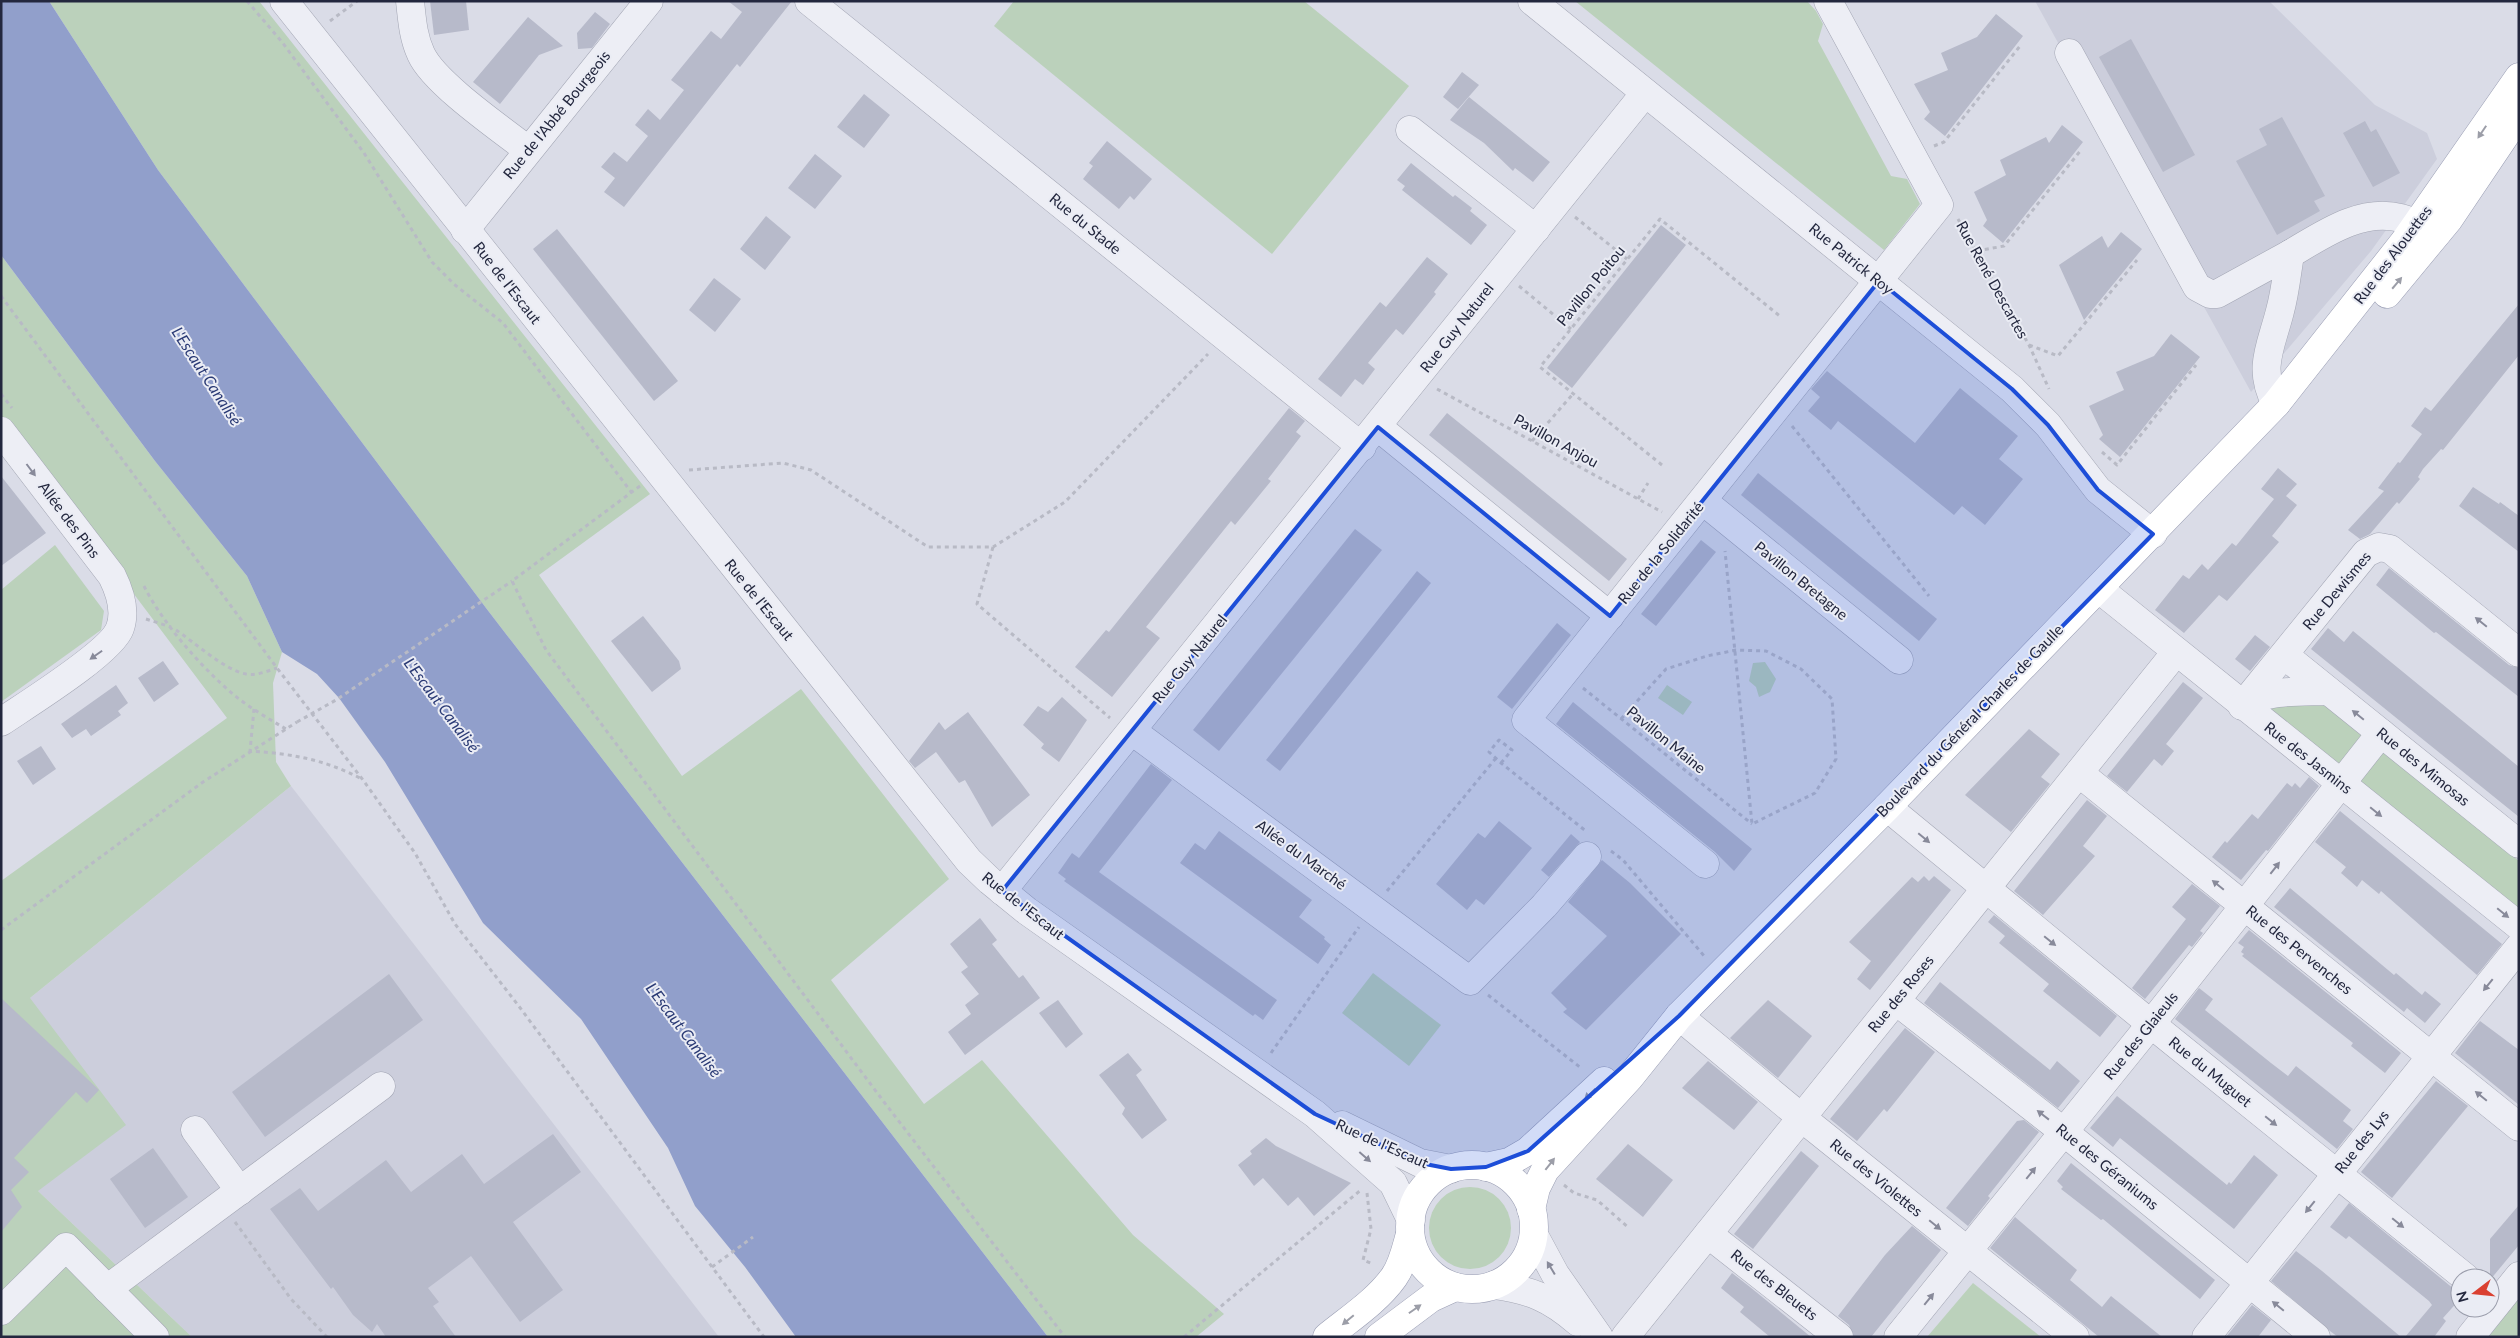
<svg xmlns="http://www.w3.org/2000/svg" width="2520" height="1338" viewBox="0 0 2520 1338" font-family="Lato,sans-serif">
<style>
.built{fill:#cccedc}
.green{fill:#bbd1bb}
.water{fill:#919fcb}
.building{fill:#b7baca}
.lines{fill:none;stroke-linecap:round;stroke-linejoin:round}
.minor-casing{stroke:#a3a6b4;stroke-width:29}
.major-casing{stroke:#999db3;stroke-width:29}
.path{stroke:#b8bac5;stroke-width:3;stroke-dasharray:4 4;stroke-linecap:butt}
.minor{stroke:#edeef5;stroke-width:28}
.major{stroke:#fff;stroke-width:28}
.path-bridge{stroke:#b8bac5;stroke-width:3;stroke-dasharray:4 4;stroke-linecap:butt}
.oneway{fill:#9c9ea8}
.oneway2{fill:#888a9a}
.marked{fill:#1d4ed8;fill-opacity:0.2;stroke:#1d4ed8;stroke-width:4;stroke-linejoin:round}
.labels{text-anchor:middle;stroke-width:4;stroke-linejoin:round;paint-order:stroke}
.street-label{font-size:15px;fill:#23273e;stroke:#eaecf4}
.water-label{font-size:16px;font-style:italic;fill:#2a3a75;stroke:#eaecf4}
</style>
<rect width="100%" height="100%" fill="#dadce7"/>
<g class="built">
<path d="M2035,1H2269L2375,105L2427,133L2437,159L2371,251L2251,392Z"/>
<path d="M291,786L719,1337H192L38,1191L30,998Z"/>
</g>
<g class="green">
<path d="M49,1H259L650,494L539,575L682,776L801,689L949,879L831,980L924,1104L982,1060L1133,1235L1224,1314L1196,1337H1048L486,608L289,345L158,170Z"/>
<path d="M1014,1H1304L1409,86L1272,254L994,26Z"/>
<path d="M1575,1H1807L1816,11L1823,24L1818,41L1891,176L1907,179L1920,204L1884,250Z"/>
<path d="M1,255L155,461L247,576L282,652L273,683L276,762L291,786L30,998L126,1125L38,1191L192,1337H1V881L227,718L1,417Z"/>
<path d="M55,545L104,611L101,630L1,702V590Z"/>
<path d="M1765,662L1776,679L1770,692L1759,697L1756,687L1749,681L1753,663Z"/>
<path d="M1667,685L1692,702L1683,715L1658,698Z"/>
<path d="M2319,699L2362,736L2335,770L2255,706Z"/>
<path d="M2384,751L2519,861V910L2360,782Z"/>
<path d="M1373,973L1441,1025L1409,1066L1342,1013Z"/>
<circle cx="1470" cy="1228" r="41"/>
<path d="M1973,1283L2041,1337H1927Z"/>
<path d="M2519,1290V1337H2482Z"/>
</g>
<path class="water" d="M1,1H49L158,170L289,345L486,608L1048,1337H796L745,1267L695,1206L668,1148L581,1019L483,923L385,762L339,698L317,674L282,652L247,576L155,461L1,255Z"/>
<g class="building">
<path d="M430,1H466L469,30L434,35Z"/>
<path d="M728,1H792L740,67L737,64L624,207L604,192L615,178L601,167L614,152L627,162L648,136L635,125L648,109L660,120L684,90L671,80L711,31L721,39L742,12Z"/>
<path d="M595,12L610,24L592,48L578,49L577,33Z"/>
<path d="M1996,14L2023,36L1945,136L1924,119L1930,112L1914,84L1948,70L1941,53L1977,37Z"/>
<path d="M528,17L563,46L539,55L500,104L473,82Z"/>
<path d="M2131,39L2195,155L2163,172L2099,57Z"/>
<path d="M1462,72L1479,85L1458,109L1443,97Z"/>
<path d="M864,94L890,115L864,148L837,127Z"/>
<path d="M1469,97L1550,162L1533,182L1515,168L1513,171L1484,143L1450,120Z"/>
<path d="M2282,117L2325,196L2314,201L2320,211L2277,235L2236,161L2267,145L2259,129Z"/>
<path d="M2365,121L2371,132L2376,129L2400,173L2373,187L2343,133Z"/>
<path d="M2062,125L2083,142L2003,243L1983,226L1987,220L1974,192L2006,175L2000,160L2046,137L2049,143Z"/>
<path d="M1107,141L1152,179L1134,200L1130,196L1119,209L1083,179L1093,166L1089,163Z"/>
<path d="M815,154L842,176L815,209L788,188Z"/>
<path d="M1411,163L1453,197L1455,195L1472,208L1470,211L1487,225L1471,245L1402,190L1405,186L1397,180Z"/>
<path d="M766,216L791,237L765,270L740,249Z"/>
<path d="M1661,225L1686,245L1572,388L1547,368Z"/>
<path d="M557,229L678,381L654,401L533,249Z"/>
<path d="M2121,232L2142,249L2084,320L2059,265L2102,236L2108,248Z"/>
<path d="M1427,257L1448,274L1434,292L1436,294L1403,335L1396,329L1368,363L1375,369L1363,385L1355,379L1341,397L1318,379L1380,302L1386,307Z"/>
<path d="M714,278L741,299L715,332L689,310Z"/>
<path d="M2519,304V355L2443,450L2441,449L2423,469L2418,477L2420,479L2399,504L2397,502L2370,534L2360,539L2348,530L2384,491L2378,488L2398,462L2400,463L2422,434L2411,426L2425,407L2431,411Z"/>
<path d="M2171,334L2200,357L2120,457L2099,439L2103,435L2089,406L2124,390L2116,372L2154,356Z"/>
<path d="M1827,371L1915,443L1960,388L2018,436L1999,459L2023,479L1985,525L1962,506L1954,515L1838,421L1831,430L1808,411L1820,397L1811,389Z"/>
<path d="M1289,408L1305,421L1296,432L1301,436L1268,479L1271,481L1235,525L1231,521L1146,627L1160,638L1112,697L1075,667L1106,630L1109,632Z"/>
<path d="M1447,413L1627,559L1609,581L1429,435Z"/>
<path d="M2278,468L2297,484L2286,496L2297,505L2272,536L2279,542L2227,601L2219,595L2184,633L2155,610L2183,575L2189,579L2202,564L2208,570L2232,543L2236,546L2274,499L2261,489Z"/>
<path d="M1758,473L1937,619L1919,641L1741,495Z"/>
<path d="M1,476L46,533L1,566Z"/>
<path d="M2473,487L2499,504L2500,502L2519,516V552L2459,506Z"/>
<path d="M1355,529L1382,550L1219,751L1193,730Z"/>
<path d="M1701,540L1716,552L1656,626L1641,614Z"/>
<path d="M2389,568L2509,665L2519,668V697L2436,632L2434,633L2376,585Z"/>
<path d="M1417,571L1431,583L1280,771L1266,760Z"/>
<path d="M643,616L679,661L681,669L652,692L611,641Z"/>
<path d="M1557,623L1571,635L1512,709L1497,697Z"/>
<path d="M2328,628L2344,642L2353,631L2519,767V817L2311,649Z"/>
<path d="M2255,635L2270,647L2250,671L2235,659Z"/>
<path d="M163,661L179,684L154,702L138,678Z"/>
<path d="M2183,682L2203,698L2166,744L2174,751L2162,766L2154,759L2127,792L2107,776Z"/>
<path d="M116,685L128,703L118,711L121,715L91,736L86,729L72,738L61,724Z"/>
<path d="M1062,697L1087,720L1059,762L1041,748L1044,744L1023,725L1038,706L1048,712Z"/>
<path d="M1573,702L1752,849L1734,871L1715,852L1556,724Z"/>
<path d="M968,712L1030,795L992,827L965,780L959,783L936,752L915,768L909,761L939,722L945,730Z"/>
<path d="M2029,729L2060,754L2041,777L2050,784L2011,832L1965,795Z"/>
<path d="M41,746L56,769L33,785L17,761Z"/>
<path d="M1151,764L1172,780L1099,872L1277,1000L1263,1020L1255,1014L1253,1016L1064,881L1066,879L1058,873L1072,853L1079,858Z"/>
<path d="M2309,777L2319,786L2268,851L2266,850L2241,880L2212,857L2225,841L2227,843L2252,814L2258,819L2287,783L2292,787L2295,783L2300,788Z"/>
<path d="M2087,800L2107,816L2083,846L2095,856L2043,915L2014,891Z"/>
<path d="M2340,811L2502,944L2477,975L2381,891L2379,894L2362,880L2357,887L2341,873L2346,867L2315,842Z"/>
<path d="M1499,821L1532,848L1484,905L1476,899L1467,910L1436,884L1478,833L1485,838Z"/>
<path d="M1219,831L1312,900L1299,917L1325,937L1324,939L1331,945L1318,964L1180,863L1195,843L1205,850Z"/>
<path d="M1571,834L1580,842L1549,877L1541,870Z"/>
<path d="M1602,860L1630,883L1681,934L1586,1030L1563,1012L1567,1009L1551,993L1607,936L1568,902Z"/>
<path d="M1924,876L1929,881L1934,876L1951,890L1870,990L1857,979L1871,961L1849,942L1912,877L1918,882Z"/>
<path d="M2192,884L2220,906L2200,931L2203,933L2192,947L2189,945L2145,999L2132,988L2186,919L2172,907Z"/>
<path d="M2290,888L2394,975L2396,973L2422,995L2425,991L2441,1004L2425,1023L2407,1008L2404,1012L2274,907Z"/>
<path d="M1994,915L2117,1016L2100,1037L2043,991L2049,984L1999,943L2005,936L1988,922Z"/>
<path d="M980,918L997,940L992,944L1019,978L1023,975L1040,998L965,1055L948,1032L971,1014L965,1005L979,994L961,972L968,967L950,944Z"/>
<path d="M2249,930L2401,1053L2385,1073L2351,1046L2353,1043L2242,956L2244,954L2241,952L2244,947L2238,943Z"/>
<path d="M389,974L423,1020L265,1137L232,1092Z"/>
<path d="M1940,982L2050,1070L2057,1061L2080,1081L2058,1108L1924,1003Z"/>
<path d="M2199,988L2213,999L2205,1010L2271,1063L2288,1076L2296,1066L2351,1110L2343,1121L2353,1129L2337,1149L2175,1019Z"/>
<path d="M1,998L99,1090L87,1103L76,1092L14,1158L29,1172L11,1190L22,1207L1,1232Z"/>
<path d="M1058,1000L1083,1034L1066,1048L1039,1013Z"/>
<path d="M1768,1000L1812,1036L1778,1078L1730,1038Z"/>
<path d="M2480,1021L2519,1050V1105L2455,1053Z"/>
<path d="M1905,1028L1935,1052L1887,1112L1884,1109L1857,1141L1830,1119Z"/>
<path d="M1128,1053L1142,1070L1136,1075L1167,1120L1142,1139L1122,1114L1125,1108L1099,1075Z"/>
<path d="M1708,1061L1758,1102L1734,1130L1682,1088Z"/>
<path d="M2436,1081L2468,1106L2392,1198L2361,1172Z"/>
<path d="M2117,1096L2227,1185L2229,1182L2231,1184L2254,1155L2278,1175L2234,1229L2120,1138L2113,1147L2090,1128Z"/>
<path d="M2024,1120L2039,1132L1988,1196L1990,1198L1968,1226L1946,1208L2017,1121Z"/>
<path d="M553,1134L581,1172L513,1222L563,1290L520,1322L471,1256L428,1288L439,1302L433,1306L456,1337H386L377,1324L372,1332L353,1315L333,1287L331,1289L270,1209L300,1188L318,1211L386,1160L411,1192L462,1154L484,1184Z"/>
<path d="M1266,1138L1276,1146L1351,1183L1314,1216L1298,1197L1288,1206L1263,1178L1254,1186L1238,1165L1252,1154L1250,1151Z"/>
<path d="M1628,1144L1673,1180L1643,1217L1596,1179Z"/>
<path d="M153,1148L188,1197L145,1228L110,1179Z"/>
<path d="M1801,1151L1819,1166L1753,1249L1734,1234Z"/>
<path d="M2071,1163L2215,1280L2200,1299L2103,1219L2101,1220L2061,1189L2063,1187L2057,1181Z"/>
<path d="M2349,1203L2460,1294V1299L2443,1318L2446,1321L2434,1337H2405L2432,1305L2429,1301L2349,1236L2346,1239L2330,1227Z"/>
<path d="M2519,1205V1245L2490,1280V1239Z"/>
<path d="M2015,1217L2077,1270L2070,1280L2102,1307L2111,1296L2162,1337H2099L1990,1248Z"/>
<path d="M1912,1226L1941,1250L1871,1337H1854L1849,1325L1838,1316L1885,1255Z"/>
<path d="M2296,1251L2322,1271L2401,1337H2338L2330,1331L2271,1281Z"/>
<path d="M1732,1273L1750,1287L1811,1337H1770L1740,1312L1744,1307L1721,1288Z"/>
<path d="M2252,1305L2271,1320L2258,1337H2226Z"/>
</g>
<g class="lines">
<defs>
<g id="minor">
<path d="M284,1L969,861L990,881L1027,911L1315,1114L1393,1183L1411,1220"/>
<path d="M410,1C412,19 413,37 421,54C434,83 501,129 528,150"/>
<path d="M809,1L1362,447"/>
<path d="M1532,1L2012,389L2048,425L2098,490L2153,534"/>
<path d="M2069,53L2197,287L2210,294H2217L2290,254C2287,273 2285,293 2280,311C2271,347 2257,368 2276,404"/>
<path d="M1410,130L1536,229"/>
<path d="M465,230L649,1"/>
<path d="M2290,254C2324,234 2360,208 2401,218C2413,221 2425,228 2437,233"/>
<path d="M1378,427L1610,616"/>
<path d="M1,431L112,576C120,592 126,611 120,628C112,652 26,705 1,722"/>
<path d="M1703,501L1899,660"/>
<path d="M2099,589L2519,926"/>
<path d="M2284,655L2519,844"/>
<path d="M2243,705C2270,689 2298,692 2328,691"/>
<path d="M2242,706L2366,553L2379,547L2390,549L2519,653"/>
<path d="M1132,731L1470,981L1544,906L1587,856"/>
<path d="M2079,773L2519,1127"/>
<path d="M1887,807L2151,1024L2466,1278"/>
<path d="M1705,864L1526,720L1939,205L1828,1"/>
<path d="M1002,891L1645,93"/>
<path d="M1896,1001L2064,1132L2316,1337"/>
<path d="M1679,1016L1802,1118L2075,1337"/>
<path d="M1342,1125L1420,1163L1451,1169"/>
<path d="M195,1130L240,1191"/>
<path d="M1708,1234L1839,1337"/>
<path d="M1534,1235L1555,1274L1599,1337"/>
<path d="M1494,1285C1531,1290 1550,1298 1578,1322"/>
<path d="M107,1289L381,1086"/>
<path d="M1,1311L66,1247L155,1337"/>
<path d="M1625,1337L2176,652"/>
<path d="M1898,1337L2151,1024L2381,733"/>
<path d="M2206,1337L2519,947"/>
<path d="M2470,1337L2519,1276"/>
</g>
<g id="major">
<path d="M2387,294L2449,219L2519,115"/>
<circle cx="1472" cy="1227" r="62"/>
<path d="M1486,1167L1509,1162L1528,1151L1604,1081"/>
<path d="M1531,1209L1536,1188L1545,1170L1630,1077L1679,1016L1887,807L2276,404L2404,242L2519,77"/>
<path d="M1327,1337C1349,1319 1377,1301 1394,1277C1403,1264 1406,1248 1410,1234"/>
<path d="M1379,1337L1431,1298L1455,1287"/>
</g>
</defs>
<use href="#minor" class="minor-casing"/>
<use href="#major" class="major-casing"/>
<g class="path">
<path d="M247,1L282,42L364,153L432,262L455,285L503,323L632,493"/>
<path d="M330,21L357,1"/>
<path d="M1934,146L1944,142L2020,46"/>
<path d="M1575,217L1627,259"/>
<path d="M1958,219L2029,345L2049,389"/>
<path d="M1977,251L2004,246L2081,150"/>
<path d="M1519,286L1571,329"/>
<path d="M1,296L277,668L363,780L415,853L455,924L518,1005L764,1337"/>
<path d="M2029,345L2058,356L2137,260"/>
<path d="M1437,389L1662,512"/>
<path d="M1,394L12,408"/>
<path d="M1792,426L1929,596"/>
<path d="M1532,441L1573,394"/>
<path d="M2102,452L2117,465L2196,365"/>
<path d="M1662,465L1540,367L1660,219L1781,317"/>
<path d="M689,470L783,463L811,470L928,547H993L1065,502L1208,354"/>
<path d="M640,486L512,581L546,650L884,1102L1065,1337"/>
<path d="M1638,499L1648,483"/>
<path d="M993,547L977,604L1110,718"/>
<path d="M144,586C163,624 202,668 234,695C250,708 269,719 286,729"/>
<path d="M146,619L171,627"/>
<path d="M176,630C194,642 226,671 246,674C257,676 267,671 277,668"/>
<path d="M1583,688L1752,824"/>
<path d="M254,709L250,751C293,754 323,759 362,779"/>
<path d="M1621,719L1666,669L1707,656L1736,650L1766,651L1801,669L1832,699L1836,759L1815,793L1752,824L1725,551"/>
<path d="M1501,763L1512,750L1499,740L1489,752L1501,763L1587,832"/>
<path d="M1611,851L1623,860L1705,957"/>
<path d="M1387,891L1496,758"/>
<path d="M1,930L203,782L297,722"/>
<path d="M1488,995L1581,1068"/>
<path d="M1271,1053L1359,927"/>
<path d="M1564,1185L1574,1193L1597,1200L1629,1228"/>
<path d="M1367,1193L1371,1229L1363,1260L1373,1264"/>
<path d="M235,1222L291,1299L327,1337"/>
<path d="M712,1267L753,1237"/>
<path d="M1184,1337L1362,1189"/>
</g>
<use href="#minor" class="minor"/>
<use href="#major" class="major"/>
<path class="path-bridge" d="M297,722L336,700L512,581"/>
</g>
<defs><path id="oneway-solid" d="M-6-.8H1V-3.2L6.5 0L1 3.2V.8H-6Z" transform="scale(1.25)"/></defs>
<g class="oneway">
<use href="#oneway-solid" transform="translate(2482 132) rotate(124)"/>
<use href="#oneway-solid" transform="translate(2397 283) rotate(-50)"/>
<use href="#oneway-solid" transform="translate(1590 1094) rotate(136)"/>
<use href="#oneway-solid" transform="translate(1550 1164) rotate(-52)"/>
<use href="#oneway-solid" transform="translate(1415 1309) rotate(-35)"/>
<use href="#oneway-solid" transform="translate(1348 1320) rotate(140)"/>
</g>
<g class="oneway2">
<use href="#oneway-solid" transform="translate(31 470) rotate(53)"/>
<use href="#oneway-solid" transform="translate(2481 622) rotate(-141)"/>
<use href="#oneway-solid" transform="translate(96 655) rotate(145)"/>
<use href="#oneway-solid" transform="translate(2358 715) rotate(-141)"/>
<use href="#oneway-solid" transform="translate(2376 812) rotate(39)"/>
<use href="#oneway-solid" transform="translate(1924 838) rotate(40)"/>
<use href="#oneway-solid" transform="translate(2275 868) rotate(-52)"/>
<use href="#oneway-solid" transform="translate(2218 885) rotate(-141)"/>
<use href="#oneway-solid" transform="translate(2503 913) rotate(39)"/>
<use href="#oneway-solid" transform="translate(2050 941) rotate(39)"/>
<use href="#oneway-solid" transform="translate(2488 985) rotate(129)"/>
<use href="#oneway-solid" transform="translate(2481 1096) rotate(-141)"/>
<use href="#oneway-solid" transform="translate(2043 1115) rotate(-142)"/>
<use href="#oneway-solid" transform="translate(2271 1121) rotate(39)"/>
<use href="#oneway-solid" transform="translate(1365 1157) rotate(41)"/>
<use href="#oneway-solid" transform="translate(2031 1173) rotate(-51)"/>
<use href="#oneway-solid" transform="translate(2310 1207) rotate(129)"/>
<use href="#oneway-solid" transform="translate(2398 1223) rotate(39)"/>
<use href="#oneway-solid" transform="translate(1935 1225) rotate(39)"/>
<use href="#oneway-solid" transform="translate(1551 1268) rotate(-121)"/>
<use href="#oneway-solid" transform="translate(1929 1299) rotate(-51)"/>
<use href="#oneway-solid" transform="translate(2278 1306) rotate(-141)"/>
</g>
<path class="marked" d="M1879,281L2012,389L2048,425L2098,490L2153,534L1679,1016L1528,1151L1486,1167L1451,1169L1420,1163L1315,1114L1002,891L1378,427L1610,616Z"/>
<g class="labels">
<g class="street-label">
<text transform="translate(557 115) rotate(-51)" y="5">Rue de l'Abbé Bourgeois</text>
<text transform="translate(1085 224) rotate(39)" y="5">Rue du Stade</text>
<text transform="translate(2393 255) rotate(-53)" y="5">Rue des Alouettes</text>
<text transform="translate(1851 259) rotate(39)" y="5">Rue Patrick Roy</text>
<text transform="translate(1992 280) rotate(61)" y="5">Rue René Descartes</text>
<text transform="translate(507 283) rotate(52)" y="5">Rue de l'Escaut</text>
<text transform="translate(1591 286) rotate(-51)" y="5">Pavillon Poitou</text>
<text transform="translate(1457 328) rotate(-52)" y="5">Rue Guy Naturel</text>
<text transform="translate(1556 441) rotate(29)" y="5">Pavillon Anjou</text>
<text transform="translate(69 520) rotate(53)" y="5">Allée des Pins</text>
<text transform="translate(1661 553) rotate(-51)" y="5">Rue de la Solidarité</text>
<text transform="translate(1801 581) rotate(39)" y="5">Pavillon Bretagne</text>
<text transform="translate(2337 591) rotate(-50)" y="5">Rue Dewismes</text>
<text transform="translate(759 600) rotate(51)" y="5">Rue de l'Escaut</text>
<text transform="translate(1190 659) rotate(-51)" y="5">Rue Guy Naturel</text>
<text transform="translate(1970 721) rotate(-46)" y="5">Boulevard du Général Charles de Gaulle</text>
<text transform="translate(1666 740) rotate(39)" y="5">Pavillon Maine</text>
<text transform="translate(2308 758) rotate(38)" y="5">Rue des Jasmins</text>
<text transform="translate(2423 767) rotate(39)" y="5">Rue des Mimosas</text>
<text transform="translate(1301 855) rotate(36)" y="5">Allée du Marché</text>
<text transform="translate(1023 906) rotate(38)" y="5">Rue de l'Escaut</text>
<text transform="translate(2299 950) rotate(39)" y="5">Rue des Pervenches</text>
<text transform="translate(1901 994) rotate(-51)" y="5">Rue des Roses</text>
<text transform="translate(2141 1036) rotate(-51)" y="5">Rue des Glaieuls</text>
<text transform="translate(2210 1072) rotate(39)" y="5">Rue du Muguet</text>
<text transform="translate(2362 1142) rotate(-51)" y="5">Rue des Lys</text>
<text transform="translate(1382 1144) rotate(24)" y="5">Rue de l'Escaut</text>
<text transform="translate(2107 1167) rotate(39)" y="5">Rue des Géraniums</text>
<text transform="translate(1876 1178) rotate(39)" y="5">Rue des Violettes</text>
<text transform="translate(1774 1285) rotate(38)" y="5">Rue des Bleuets</text>
</g>
<g class="water-label">
<text transform="translate(207 376) rotate(57)" y="6">L'Escaut Canalisé</text>
<text transform="translate(442 705) rotate(53)" y="6">L'Escaut Canalisé</text>
<text transform="translate(684 1030) rotate(53)" y="6">L'Escaut Canalisé</text>
</g>
</g>
<rect width="2520" height="1338" fill="none" stroke="#23273e" stroke-width="5"/>
<g transform="translate(2475 1293) rotate(254)"><circle r="24" fill="#eaecf4" stroke="#9a9dab"/>
<path d="M0-4L9 19L0 12L-9 19Z" fill="#da4031"/>
<text y="-8" font-size="14" font-weight="bold" text-anchor="middle" fill="#23273e">N</text>
</g>
</svg>
